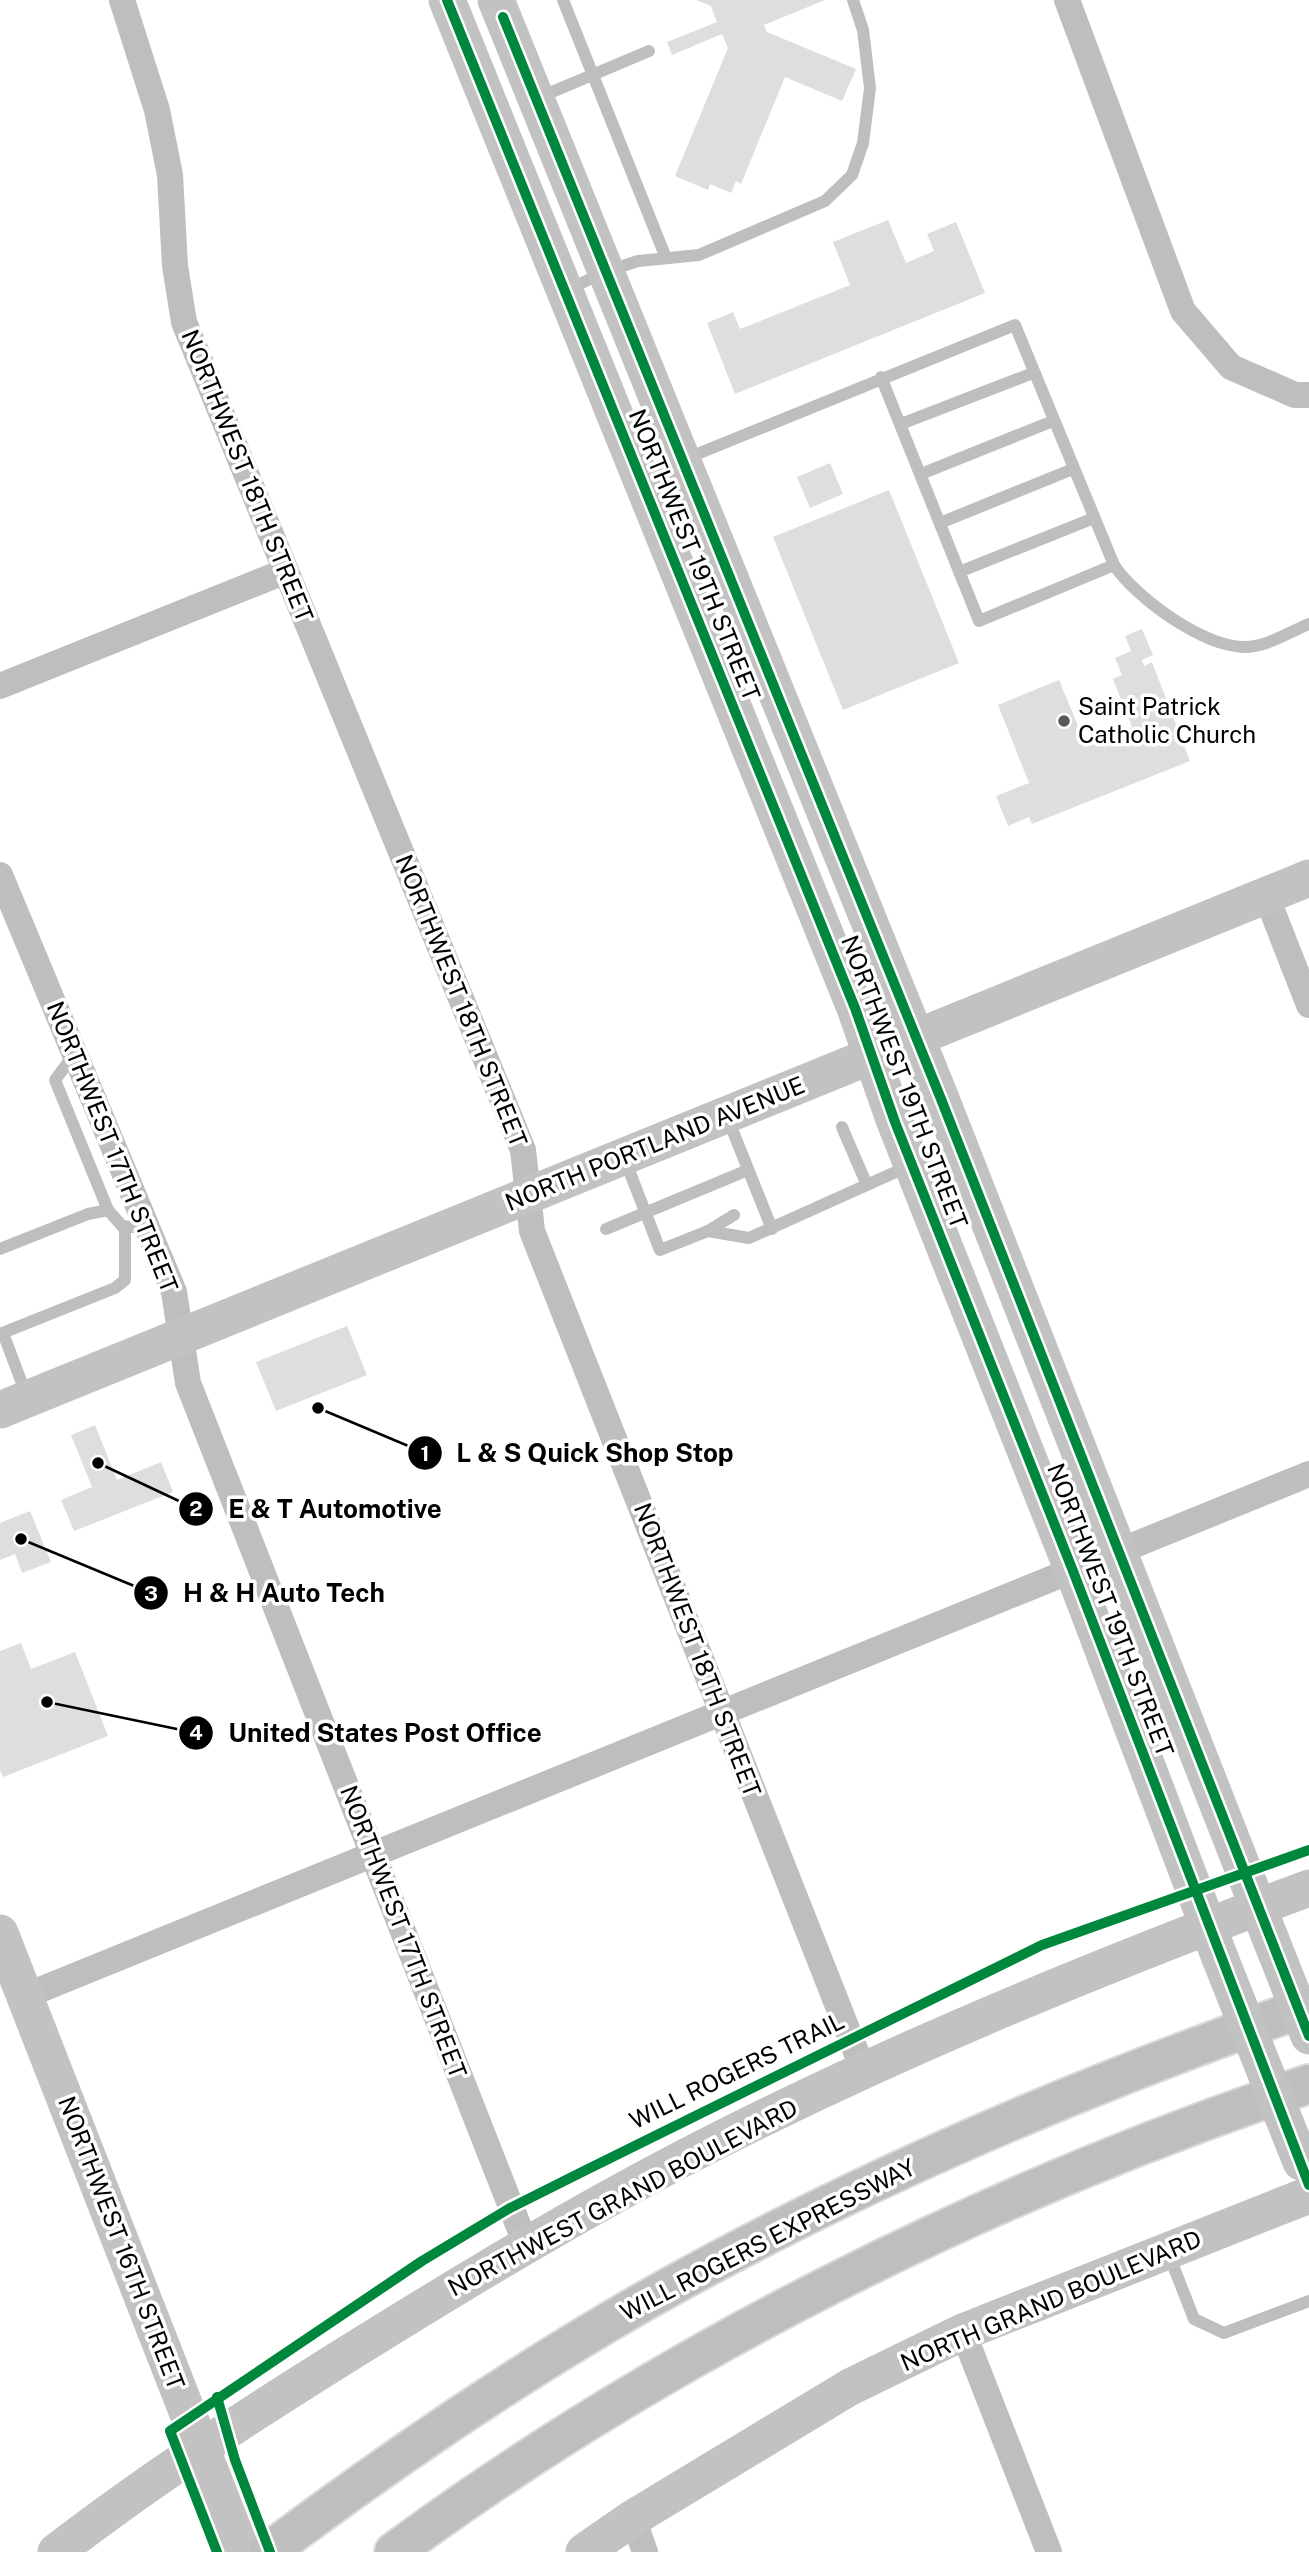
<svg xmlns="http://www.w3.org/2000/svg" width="1309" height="2552" viewBox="0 0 1309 2552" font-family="'Public Sans',sans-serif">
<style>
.building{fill:#dedede}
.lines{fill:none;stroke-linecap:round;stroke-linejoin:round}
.highway-casing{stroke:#dbdbdb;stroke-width:42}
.lane{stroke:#bebebe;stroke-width:12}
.street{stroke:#bebebe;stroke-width:26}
.secondary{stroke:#c2c2c2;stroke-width:37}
.highway{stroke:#bebebe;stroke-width:38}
.secondary-bridge{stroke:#c2c2c2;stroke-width:37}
.cycleway-casing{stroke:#fff;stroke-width:15}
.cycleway{stroke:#00873e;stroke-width:10}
.poi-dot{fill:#595959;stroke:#fff;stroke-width:2.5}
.labels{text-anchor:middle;stroke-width:7;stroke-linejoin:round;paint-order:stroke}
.street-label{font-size:24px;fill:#000;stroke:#fff}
.poi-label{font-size:24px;fill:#000;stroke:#fff;text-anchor:start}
.leader{fill:none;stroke:#000;stroke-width:2.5}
.callout-dot{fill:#000;stroke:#fff;stroke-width:2.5}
.mark-label{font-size:21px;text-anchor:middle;font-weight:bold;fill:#fff}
.callout-label{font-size:26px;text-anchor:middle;font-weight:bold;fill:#000;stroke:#fff;stroke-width:7;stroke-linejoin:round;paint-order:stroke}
</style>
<rect width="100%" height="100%" fill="#fff"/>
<g class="building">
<path d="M696,0H825L764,25L767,32L856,69L842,101L785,77L741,184L736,181L731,193L710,184L708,190L675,176L728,48L722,34L672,55L667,42L717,22L711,6Z"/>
<path d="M888,220L906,263L934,251L927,234L956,222L985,293L735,394L707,323L733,312L740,329L850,285L833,242Z"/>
<path d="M830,463L843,494L810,508L797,477Z"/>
<path d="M889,490L959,663L843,710L773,537Z"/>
<path d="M1142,629L1153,655L1142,660L1144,666L1152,662L1190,761L1032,824L1029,817L1008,826L996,796L1029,783L998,705L1059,680L1086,745L1132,727L1113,679L1122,675L1115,658L1131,651L1125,636Z"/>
<path d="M347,1326L367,1375L276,1411L256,1362Z"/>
<path d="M95,1425L117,1480L161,1462L173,1492L74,1531L61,1500L92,1487L71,1435Z"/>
<path d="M30,1511L51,1562L22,1573L15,1554L0,1560V1523Z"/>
<path d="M21,1643L31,1669L75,1652L108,1736L3,1777L0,1770V1651Z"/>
</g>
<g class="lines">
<defs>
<g id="highway">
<path d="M268,2552C388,2462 512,2377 643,2302C854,2182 1080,2086 1309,2006"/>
<path d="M394,2552C665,2352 990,2191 1309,2084"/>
</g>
</defs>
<use href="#highway" class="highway-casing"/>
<g class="lane">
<path d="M563,0L666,258"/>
<path d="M540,97L649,51"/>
<path d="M568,290L604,272L638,261L699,255L825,201L852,175L863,143L870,88L863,30L853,0"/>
<path d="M881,377L979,621L1114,565"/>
<path d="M901,424L1033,373"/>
<path d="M921,474L1053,421"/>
<path d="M643,476L1015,325L1114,565C1136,598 1201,645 1243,647C1265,648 1289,632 1309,624"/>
<path d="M940,523L1073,469"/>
<path d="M959,572L1094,518"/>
<path d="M75,1053L55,1080L108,1210"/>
<path d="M728,1119L772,1229"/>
<path d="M842,1127L867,1185"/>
<path d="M625,1160L660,1250L708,1231L734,1215"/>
<path d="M606,1229L748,1170"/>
<path d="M708,1231L749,1238L909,1166"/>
<path d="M0,1249L88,1214L108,1210L122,1226L132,1227"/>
<path d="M3,1333L26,1394"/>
<path d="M0,1334L115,1288L125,1280V1227"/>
<path d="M1169,2255L1194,2319L1224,2333L1309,2301"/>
</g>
<g class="street">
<path d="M122,0L157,110L170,175L175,266L184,322L523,1150L532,1231L864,2072"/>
<path d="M1067,0L1183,311L1231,367L1295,395H1309"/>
<path d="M0,686L286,571"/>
<path d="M0,875L174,1292L188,1383L526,2245"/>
<path d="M1266,895L1309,1005"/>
<path d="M25,1996L1309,1474"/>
<path d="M963,2332L1049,2552"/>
<path d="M633,2518L645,2552"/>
</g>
<g class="secondary">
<path d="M447,0L855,1008L895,1122L1073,1571L1220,1958"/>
<path d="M496,0L941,1099L1271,1940"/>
<path d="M0,1410L1309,878"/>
<path d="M0,1933L242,2552"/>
<path d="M56,2552C157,2474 262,2407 370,2340C483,2270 598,2201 717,2141C909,2044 1108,1963 1309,1888"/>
<path d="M584,2552L633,2518L850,2387L963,2332L1309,2195"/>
</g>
<use href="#highway" class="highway"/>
<g class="secondary-bridge">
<path d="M1271,1940L1309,2036"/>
<path d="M1220,1958L1301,2162"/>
</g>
<defs>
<g id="cycleway">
<path d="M447,0L855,1008L895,1122L1073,1571L1309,2185"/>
<path d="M503,17L941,1099L1309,2036"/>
<path d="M217,2397L235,2460L270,2552"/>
<path d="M217,2552L170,2431L422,2261L510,2208L584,2171L1042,1945L1309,1850"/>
</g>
</defs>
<use href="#cycleway" class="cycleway-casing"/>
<use href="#cycleway" class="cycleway"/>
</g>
<circle class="poi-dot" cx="1064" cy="721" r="7"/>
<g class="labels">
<g class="street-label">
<text transform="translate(247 476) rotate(68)" y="8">NORTHWEST 18TH STREET</text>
<text transform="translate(694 555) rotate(68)" y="8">NORTHWEST 19TH STREET</text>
<text transform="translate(461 1001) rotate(68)" y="8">NORTHWEST 18TH STREET</text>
<text transform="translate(904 1082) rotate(69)" y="8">NORTHWEST 19TH STREET</text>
<text transform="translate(655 1144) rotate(-22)" y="8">NORTH PORTLAND AVENUE</text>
<text transform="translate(112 1147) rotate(68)" y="8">NORTHWEST 17TH STREET</text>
<text transform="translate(1110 1610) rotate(69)" y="8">NORTHWEST 19TH STREET</text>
<text transform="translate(697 1650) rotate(69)" y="8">NORTHWEST 18TH STREET</text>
<text transform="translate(403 1932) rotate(69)" y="8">NORTHWEST 17TH STREET</text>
<text transform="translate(737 2071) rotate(-26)" y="8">WILL ROGERS TRAIL</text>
<text transform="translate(623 2198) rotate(-28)" y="8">NORTHWEST GRAND BOULEVARD</text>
<text transform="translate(768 2240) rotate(-27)" y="8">WILL ROGERS EXPRESSWAY</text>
<text transform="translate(121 2243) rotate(69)" y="8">NORTHWEST 16TH STREET</text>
<text transform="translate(1051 2301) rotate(-23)" y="8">NORTH GRAND BOULEVARD</text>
</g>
<g class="poi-label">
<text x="1078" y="715">Saint Patrick<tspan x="1078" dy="28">Catholic Church</tspan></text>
</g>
</g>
<path class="leader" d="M318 1408L425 1453M98 1463L196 1509M21 1539L151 1593M47 1702L196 1733"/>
<g class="callout-dot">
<circle cx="318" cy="1408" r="7"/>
<circle cx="98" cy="1463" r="7"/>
<circle cx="21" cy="1539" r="7"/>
<circle cx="47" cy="1702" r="7"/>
<circle cx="425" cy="1453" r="18"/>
<circle cx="196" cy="1509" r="18"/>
<circle cx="151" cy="1593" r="18"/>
<circle cx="196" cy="1733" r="18"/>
</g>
<g class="mark-label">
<text x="425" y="1461">1</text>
<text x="196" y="1516">2</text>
<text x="151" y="1601">3</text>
<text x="196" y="1740">4</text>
</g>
<g class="callout-label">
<text x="595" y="1462">L &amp; S Quick Shop Stop</text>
<text x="335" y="1518">E &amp; T Automotive</text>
<text x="284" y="1602">H &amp; H Auto Tech</text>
<text x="385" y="1742">United States Post Office</text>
</g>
</svg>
